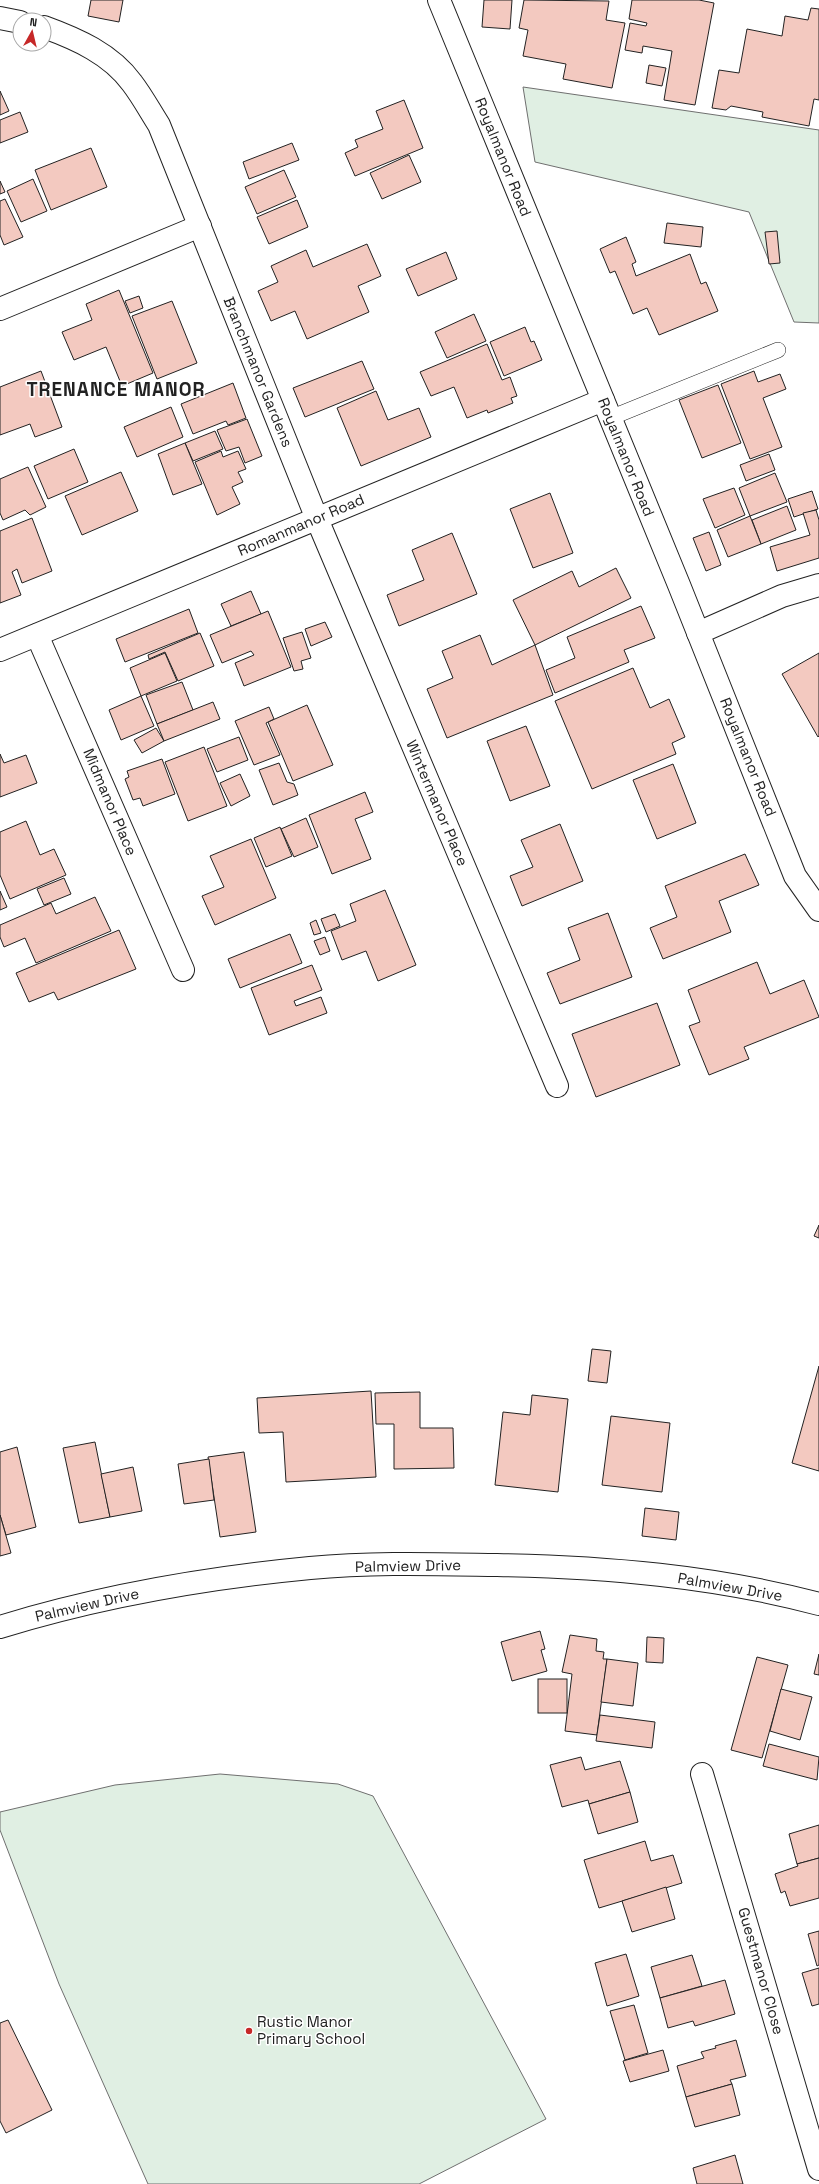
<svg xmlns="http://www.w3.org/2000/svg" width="819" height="2184" viewBox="0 0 819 2184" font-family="'Space Grotesk',sans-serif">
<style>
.green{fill:#e0efe3;stroke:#6f6f6f}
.building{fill:#f3c9c0;stroke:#222}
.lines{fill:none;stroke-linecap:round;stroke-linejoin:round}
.service-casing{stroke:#222;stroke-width:16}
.minor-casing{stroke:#222;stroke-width:24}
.tertiary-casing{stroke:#222;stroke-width:24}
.service{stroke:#fff;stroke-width:15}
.minor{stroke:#fff;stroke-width:22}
.tertiary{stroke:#fff;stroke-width:22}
.poi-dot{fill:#c62828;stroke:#fff;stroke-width:1.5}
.labels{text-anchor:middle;stroke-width:3;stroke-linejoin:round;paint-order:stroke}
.street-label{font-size:15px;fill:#222;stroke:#fff}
.poi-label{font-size:15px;fill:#222;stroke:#fff;text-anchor:start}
.district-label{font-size:19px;font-weight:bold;letter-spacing:1px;fill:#222;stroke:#fff}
</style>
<rect width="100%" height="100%" fill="#fff"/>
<g class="green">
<path d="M523,87L819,130V323L794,322L749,212L535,162Z"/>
<path d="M220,1774L338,1784L373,1796L546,2119L419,2184H148L59,1984L0,1830V1812L115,1785Z"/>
</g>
<g class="building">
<path d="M91,0H123L119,22L88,16Z"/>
<path d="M484,0H512L510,29L482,27Z"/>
<path d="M524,0L609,1L606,20L625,23L612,88L563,79L566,64L523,56L528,30L519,28Z"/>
<path d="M632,0H699L714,3L695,105L664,100L672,51L643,46L642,53L625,50L630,23L646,26L647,23L629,19Z"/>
<path d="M811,8L819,9V100L814,99L809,126L762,117L763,112L731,106L726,110L712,108L719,70L739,73L747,29L782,36L785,16L808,20Z"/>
<path d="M649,65L666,68L662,86L646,83Z"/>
<path d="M0,91L9,111L0,115Z"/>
<path d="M404,100L423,148L355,176L345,153L358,147L355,140L383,129L376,111Z"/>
<path d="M20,112L28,132L0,143V120Z"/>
<path d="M292,143L299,160L249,179L243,162Z"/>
<path d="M91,148L107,187L51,210L35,170Z"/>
<path d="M409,155L421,182L382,199L370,173Z"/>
<path d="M284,170L296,197L257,214L245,187Z"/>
<path d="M33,179L47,211L21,222L7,191Z"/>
<path d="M0,181L5,192L0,194Z"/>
<path d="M5,199L23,237L4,245L0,235V201Z"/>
<path d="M297,200L308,227L269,244L257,217Z"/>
<path d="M667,223L703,227L701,247L664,243Z"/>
<path d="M777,231L780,263L769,264L765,232Z"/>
<path d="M626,237L636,262L632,264L636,276L690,254L701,284L706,282L718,311L659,335L647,308L633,314L615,271L610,273L600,249Z"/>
<path d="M367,244L381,276L358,286L369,312L307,339L295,311L271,321L258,291L278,282L271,266L306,250L313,267Z"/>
<path d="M446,252L457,279L418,296L406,269Z"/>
<path d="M119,290L153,373L122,386L106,347L74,360L62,332L92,320L86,304Z"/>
<path d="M139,296L143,308L130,313L125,301Z"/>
<path d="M172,301L197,363L157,379L132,316Z"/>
<path d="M474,314L486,341L447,358L435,332Z"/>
<path d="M525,327L531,342L534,341L542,360L504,376L490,342Z"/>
<path d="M487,344L502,380L510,377L517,396L511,398L513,403L488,413L487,410L467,418L454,387L431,396L420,372Z"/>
<path d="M362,361L374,389L305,417L293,388Z"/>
<path d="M41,371L62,427L35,437L30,424L0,435V387Z"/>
<path d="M754,371L758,382L780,374L786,389L763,398L782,447L750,459L721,384Z"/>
<path d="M233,383L246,418L228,425L226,421L193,434L181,404Z"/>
<path d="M718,385L741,443L702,458L679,400Z"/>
<path d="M376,391L388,420L419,408L431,437L361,466L337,408Z"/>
<path d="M171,407L183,437L137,457L124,427Z"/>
<path d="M247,419L262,456L245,463L239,447L226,451L217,430Z"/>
<path d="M215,431L223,449L193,461L185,443Z"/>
<path d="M185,443L202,484L173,495L158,454Z"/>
<path d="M74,449L88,482L48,499L34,466Z"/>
<path d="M221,451L223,457L238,451L246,469L238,472L243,482L232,487L240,504L217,515L195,462Z"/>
<path d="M769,454L775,470L746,481L740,465Z"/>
<path d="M28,467L46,507L30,515L25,510L3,520L0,513V479Z"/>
<path d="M121,472L138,511L82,535L65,496Z"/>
<path d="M775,473L787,502L750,516L739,488Z"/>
<path d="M734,488L745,515L715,528L703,499Z"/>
<path d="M812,491L818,509L794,517L788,499Z"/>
<path d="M550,493L573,553L533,568L510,509Z"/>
<path d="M787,506L796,530L761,544L752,520Z"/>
<path d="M816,510L819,520V558L777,571L770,547L810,535L803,513Z"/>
<path d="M750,516L761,544L728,557L717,530Z"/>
<path d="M32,518L52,571L22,583L17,569L12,572L21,595L0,603V531Z"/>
<path d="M709,532L721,565L706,571L693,538Z"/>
<path d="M452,533L477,594L399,626L387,595L424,580L412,550Z"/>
<path d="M616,568L631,598L535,645L513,600L572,571L579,587Z"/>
<path d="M251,591L261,614L231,626L221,604Z"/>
<path d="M641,606L655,638L624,650L629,662L555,693L546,670L575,658L567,637Z"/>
<path d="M189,609L198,633L125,662L116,639Z"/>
<path d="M268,611L291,667L244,686L235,663L254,655L251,651L222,663L210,635Z"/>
<path d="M325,622L332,637L311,646L305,629Z"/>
<path d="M302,632L311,658L301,661L303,669L294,671L283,638Z"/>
<path d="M200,633L214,666L178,681L165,652L149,659L148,655Z"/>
<path d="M480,635L492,665L535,645L553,695L447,738L427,689L453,678L442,651Z"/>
<path d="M165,653L177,681L141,696L130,668Z"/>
<path d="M819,653V736L818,737L782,674Z"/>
<path d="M633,668L650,708L669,699L685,737L672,743L676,754L592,789L555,701Z"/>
<path d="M182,682L193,710L157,724L146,695Z"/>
<path d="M141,696L154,726L121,740L109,710Z"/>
<path d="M213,702L220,719L164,741L157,724Z"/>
<path d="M307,705L333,765L293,781L268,722Z"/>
<path d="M269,707L274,719L266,723L280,755L254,765L235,721Z"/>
<path d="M526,726L550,786L510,801L487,741Z"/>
<path d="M156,728L164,741L142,753L134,740Z"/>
<path d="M239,737L248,760L217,772L207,749Z"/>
<path d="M204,747L227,806L188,821L165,762Z"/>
<path d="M0,754L4,763L26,755L37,783L0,797Z"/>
<path d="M162,759L175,794L143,806L140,798L133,800L125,779L129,777L127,771Z"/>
<path d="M279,763L287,782L294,784L298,795L273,805L259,770Z"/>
<path d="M673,764L696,823L657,839L633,780Z"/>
<path d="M240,774L250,796L231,806L220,783Z"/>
<path d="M365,792L373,812L355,819L371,859L332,874L309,815Z"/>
<path d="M306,818L318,847L294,857L281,829Z"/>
<path d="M26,821L40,855L54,849L66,875L10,899L0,875V832Z"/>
<path d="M560,824L583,881L522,906L510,876L533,867L521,840Z"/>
<path d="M280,827L292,856L266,867L254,838Z"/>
<path d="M251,839L276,898L215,925L202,896L224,887L210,856Z"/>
<path d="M745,854L759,885L719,901L731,932L663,959L650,928L677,917L665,886Z"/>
<path d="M64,878L71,894L44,905L37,889Z"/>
<path d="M385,890L416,965L378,981L366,951L342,960L331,931L356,921L350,904Z"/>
<path d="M0,891L7,907L0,910Z"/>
<path d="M95,897L111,931L36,963L25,938L4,947L0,937V925L51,903L56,914Z"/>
<path d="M608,913L632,977L560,1004L547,973L580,960L568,928Z"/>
<path d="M335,914L340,926L326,932L321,919Z"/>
<path d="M316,920L321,933L314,935L310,923Z"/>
<path d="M119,930L136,969L58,1000L54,992L29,1002L16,973Z"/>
<path d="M290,934L302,963L240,988L228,959Z"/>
<path d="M325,937L330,951L320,955L314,941Z"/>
<path d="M757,962L770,994L804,980L819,1017L744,1047L749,1059L709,1075L689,1026L700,1022L688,990Z"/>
<path d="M312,965L322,990L294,1001L296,1006L321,997L327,1013L269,1035L251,988Z"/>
<path d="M657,1003L680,1065L596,1097L572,1034Z"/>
<path d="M819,1225V1238L814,1236Z"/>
<path d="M592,1349L611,1351L607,1383L588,1381Z"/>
<path d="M819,1366V1471L792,1463Z"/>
<path d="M371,1391L376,1477L286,1482L283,1432L259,1433L257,1398Z"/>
<path d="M420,1392V1428H453L454,1468L394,1469V1424H376L375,1393Z"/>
<path d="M532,1395L568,1399L558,1492L495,1485L503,1412L530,1415Z"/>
<path d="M611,1416L670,1423L662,1492L602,1485Z"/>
<path d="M95,1442L110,1517L79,1523L63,1448Z"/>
<path d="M17,1447L36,1527L6,1535L0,1515V1452Z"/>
<path d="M244,1452L256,1532L220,1537L208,1457Z"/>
<path d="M209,1459L214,1500L184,1504L178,1464Z"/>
<path d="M133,1467L142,1511L110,1517L101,1474Z"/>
<path d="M645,1508L679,1512L676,1540L642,1536Z"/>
<path d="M0,1515L11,1553L0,1556Z"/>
<path d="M540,1631L545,1649L541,1650L547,1671L512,1681L501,1642Z"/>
<path d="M570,1635L597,1639L596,1651L604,1652L603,1659H607L597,1735L565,1731L572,1674L562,1672Z"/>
<path d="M647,1637L664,1638L663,1663L646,1662Z"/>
<path d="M819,1654V1675L814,1674Z"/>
<path d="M757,1657L788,1665L762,1758L731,1750Z"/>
<path d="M607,1659L638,1663L633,1706L601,1702Z"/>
<rect x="538" y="1679" width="29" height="34"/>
<path d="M781,1689L812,1697L800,1740L770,1731Z"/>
<path d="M600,1715L655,1722L652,1748L596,1741Z"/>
<path d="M769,1744L819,1757L817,1780L763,1766Z"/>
<path d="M581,1757L585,1770L620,1761L630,1792L589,1804L588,1800L562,1807L550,1765Z"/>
<path d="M630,1792L638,1822L598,1834L589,1804Z"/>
<path d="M819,1825V1858L797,1864L789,1834Z"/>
<path d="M645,1841L651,1861L673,1855L682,1883L599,1908L584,1860Z"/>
<path d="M819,1858V1898L790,1906L785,1891L781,1893L775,1874L798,1866L797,1864Z"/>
<path d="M666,1887L675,1919L632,1932L622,1901Z"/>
<path d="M819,1931V1965L817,1966L808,1934Z"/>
<path d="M626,1954L639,1996L607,2006L595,1963Z"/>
<path d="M692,1955L702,1986L660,1998L651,1967Z"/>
<path d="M819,1968V2004L812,2006L802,1973Z"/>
<path d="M725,1980L735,2014L695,2026L693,2021L668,2028L660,1998Z"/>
<path d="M634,2005L648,2053L625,2060L610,2011Z"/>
<path d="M8,2020L52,2110L6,2133L0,2121V2023Z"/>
<path d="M736,2040L746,2076L730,2080L732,2084L686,2097L677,2066L704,2058L701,2052L716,2048L715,2046Z"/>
<path d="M663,2050L669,2071L630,2082L623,2061Z"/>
<path d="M732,2084L740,2115L695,2127L686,2097Z"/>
<path d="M735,2155L743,2184H697L693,2168Z"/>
</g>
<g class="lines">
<defs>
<path id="service" d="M610,418L778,350"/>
<g id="minor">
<path d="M439,0L679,585L795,876L819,910"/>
<path d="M0,18L20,22"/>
<path d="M44,27C77,39 111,54 132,83C142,96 150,111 159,125L317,519L557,1086"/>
<path d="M0,309L200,226"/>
<path d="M698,633L782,596L819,585"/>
<path d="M37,635L183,970"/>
<path d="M0,650L603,400"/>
<path d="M702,1774L819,2169"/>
</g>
<path id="tertiary" d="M0,1627C101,1596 206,1578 310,1568C372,1562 435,1564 497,1565C605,1567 714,1576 819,1604"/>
</defs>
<use href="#service" class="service-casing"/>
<use href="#minor" class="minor-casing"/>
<use href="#tertiary" class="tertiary-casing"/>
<use href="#service" class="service"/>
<use href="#minor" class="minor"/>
<use href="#tertiary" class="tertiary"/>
</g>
<circle class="poi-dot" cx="249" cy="2031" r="4"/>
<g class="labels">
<g class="street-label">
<text transform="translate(503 157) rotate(68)" y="5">Royalmanor Road</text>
<text transform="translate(258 372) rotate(68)" y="5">Branchmanor Gardens</text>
<text transform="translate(626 457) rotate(68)" y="5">Royalmanor Road</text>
<text transform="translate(301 525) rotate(-23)" y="5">Romanmanor Road</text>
<text transform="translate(748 757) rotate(68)" y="5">Royalmanor Road</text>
<text transform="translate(110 802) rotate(67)" y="5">Midmanor Place</text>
<text transform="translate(437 803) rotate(67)" y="5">Wintermanor Place</text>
<text transform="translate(408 1566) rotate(-1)" y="5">Palmview Drive</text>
<text transform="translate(730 1587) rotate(10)" y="5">Palmview Drive</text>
<text transform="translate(87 1605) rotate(-13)" y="5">Palmview Drive</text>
<text transform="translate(761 1971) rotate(74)" y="5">Guestmanor Close</text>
</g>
<g class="poi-label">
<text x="257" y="2027">Rustic Manor<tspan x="257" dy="17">Primary School</tspan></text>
</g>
<g class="district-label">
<text x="116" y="396">TRENANCE MANOR</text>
</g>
</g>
<g transform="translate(32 32) rotate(8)"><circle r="19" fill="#ffffff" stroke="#a7a7a7"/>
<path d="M0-3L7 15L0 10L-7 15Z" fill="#c62828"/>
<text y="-6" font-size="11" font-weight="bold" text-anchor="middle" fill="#222222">N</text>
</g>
</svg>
